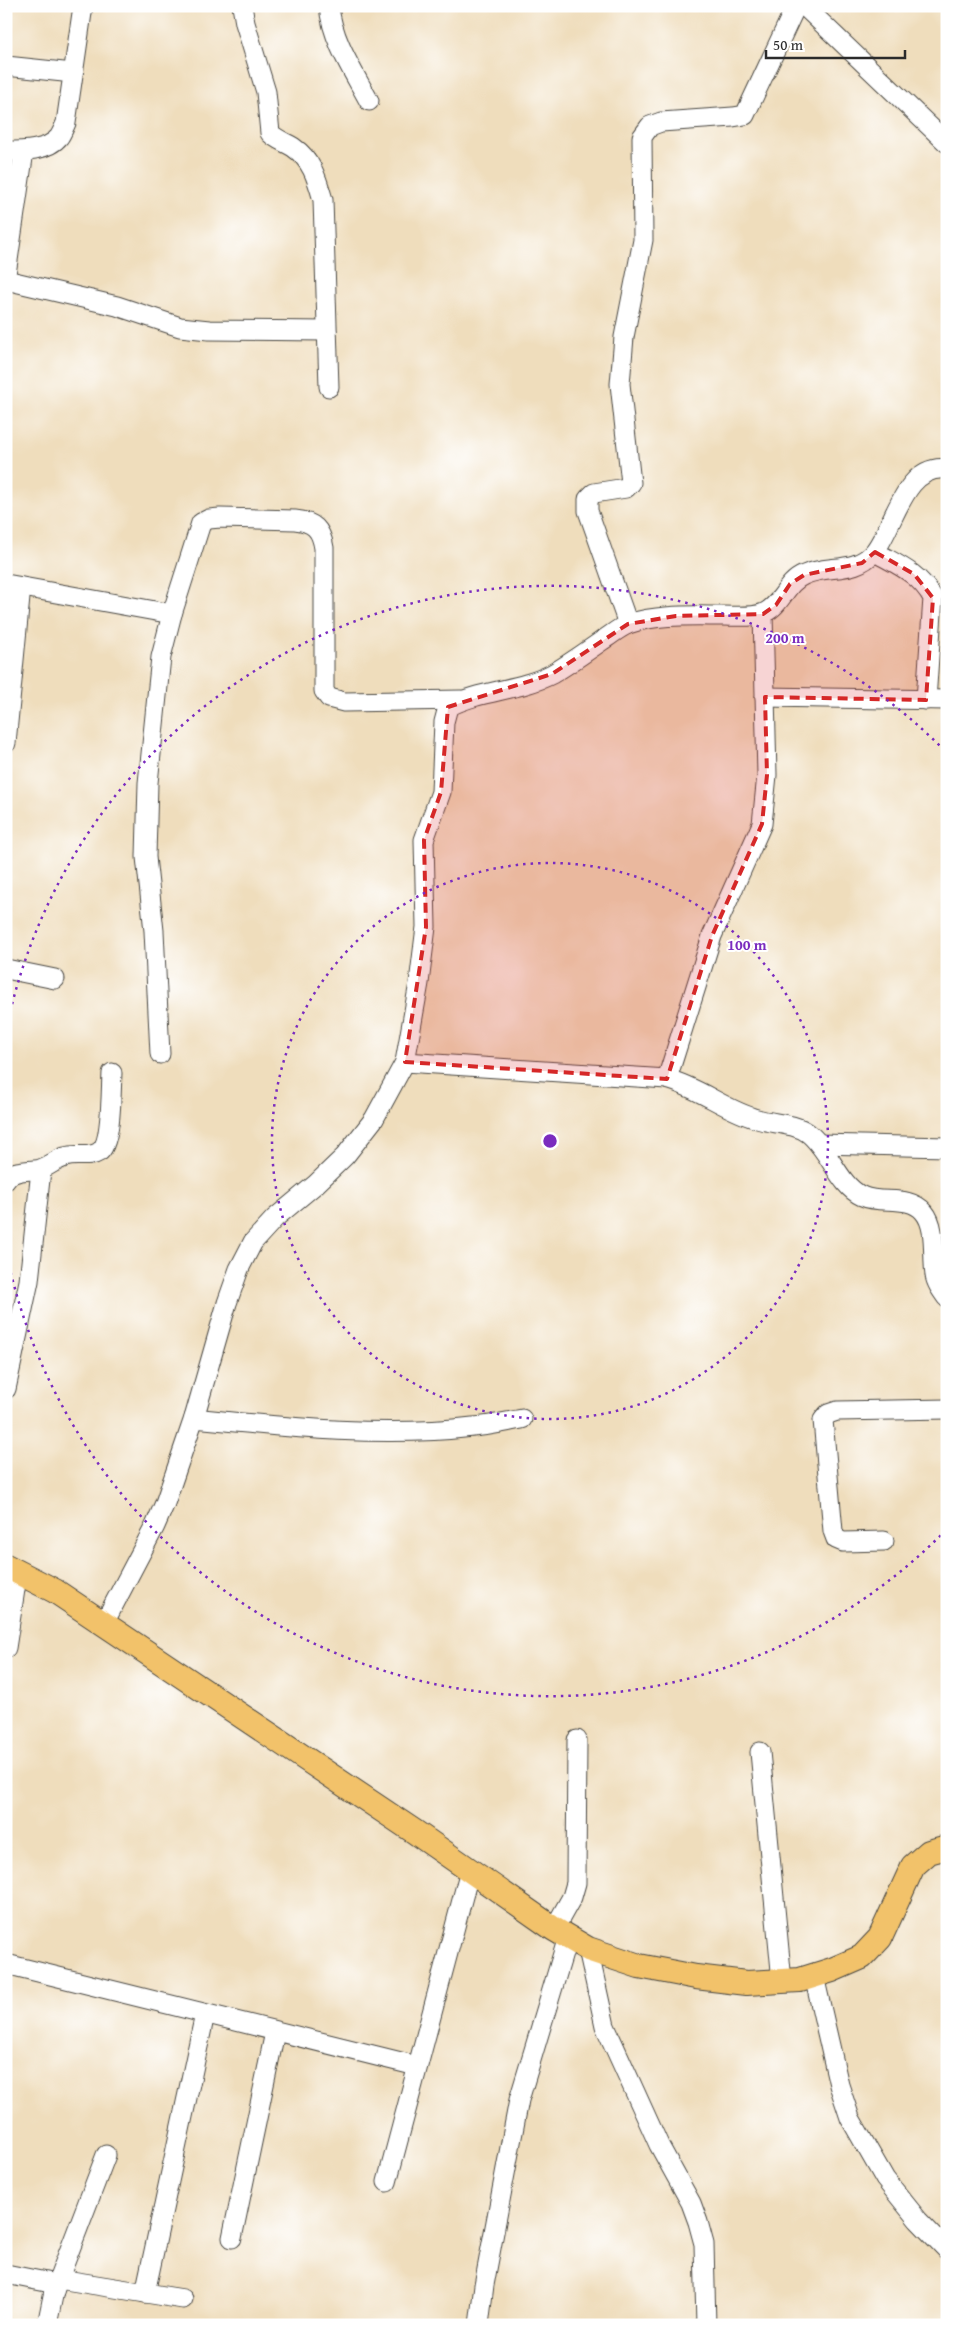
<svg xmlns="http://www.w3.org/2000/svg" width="953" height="2331" viewBox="0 0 953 2331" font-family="'Gentium Book Plus',serif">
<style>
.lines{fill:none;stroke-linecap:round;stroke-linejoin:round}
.minor-casing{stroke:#484641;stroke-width:21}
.major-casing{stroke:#484641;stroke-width:26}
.minor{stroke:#fff;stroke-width:19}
.major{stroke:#f2c26a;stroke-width:24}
.marked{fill:#d62828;fill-opacity:0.2;stroke:#d62828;stroke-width:4;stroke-dasharray:10 6;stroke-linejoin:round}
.ring{fill:none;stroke:#7b2cbf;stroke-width:2.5;stroke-dasharray:2.5 5}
.centre{fill:#7b2cbf;stroke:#fff;stroke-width:2.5}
.ring-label{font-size:15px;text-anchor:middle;font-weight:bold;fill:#7b2cbf;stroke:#fff;stroke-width:4;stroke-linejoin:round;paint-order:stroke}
</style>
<rect width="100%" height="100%" fill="#fff"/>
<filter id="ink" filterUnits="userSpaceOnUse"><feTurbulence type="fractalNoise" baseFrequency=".02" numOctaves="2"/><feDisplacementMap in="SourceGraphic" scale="10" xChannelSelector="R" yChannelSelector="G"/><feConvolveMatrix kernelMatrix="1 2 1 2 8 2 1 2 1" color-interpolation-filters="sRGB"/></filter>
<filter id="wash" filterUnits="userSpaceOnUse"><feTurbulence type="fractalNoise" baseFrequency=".0096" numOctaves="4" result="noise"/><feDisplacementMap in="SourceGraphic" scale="20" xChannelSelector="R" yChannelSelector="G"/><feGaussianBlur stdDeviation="1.12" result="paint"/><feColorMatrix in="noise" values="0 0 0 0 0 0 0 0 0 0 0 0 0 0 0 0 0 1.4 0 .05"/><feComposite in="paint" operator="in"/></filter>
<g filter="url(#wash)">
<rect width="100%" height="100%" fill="#efddbc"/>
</g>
<g filter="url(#ink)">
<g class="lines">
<defs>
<g id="minor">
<path d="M242,6L245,23L266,92L270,133C277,140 285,142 293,147C312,160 317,179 323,200L329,387"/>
<path d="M329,6C332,40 353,71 369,101"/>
<path d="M804,6L947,143"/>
<path d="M6,66L73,73"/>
<path d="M6,151C22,151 48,151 59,137C62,133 64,127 66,123L83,6"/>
<path d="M6,274L24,151"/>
<path d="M6,280L117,306L180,327L209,330L327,331"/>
<path d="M875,552C898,565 919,573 933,598L926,700"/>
<path d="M6,584L172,614"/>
<path d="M628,624L588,511V499L594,493L626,488L631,483L620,384L624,337L643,240L642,137L650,126L661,122L733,117L745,115L796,6"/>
<path d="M765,697L947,700"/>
<path d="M6,743L21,587"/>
<path d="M6,969L55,979"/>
<path d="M160,1054L154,931L146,857L148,783L161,657L172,614L201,523L209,519L220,518L295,520C314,522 321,529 324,548V691L329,698L344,702L461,700"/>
<path d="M405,1062L667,1079C700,1088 725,1110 757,1119C774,1124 794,1123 808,1133C829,1149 839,1186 862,1196C881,1205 909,1194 924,1212C937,1227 932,1256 935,1275C936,1283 942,1291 947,1298"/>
<path d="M667,1079L712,936L762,824L767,775L763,614"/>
<path d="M819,1144L947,1147"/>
<path d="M6,1180C11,1170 25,1171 34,1170C46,1170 54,1160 65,1157C77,1153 88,1159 99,1152C112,1144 111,1089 112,1073"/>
<path d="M6,1389L29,1281L41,1170"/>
<path d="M194,1418C283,1427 383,1438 473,1427C489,1426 505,1422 522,1419"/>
<path d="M884,1541L843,1542L836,1539L833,1531L823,1420L828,1414L837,1411L947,1409"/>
<path d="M103,1625L155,1526L165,1503L194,1418L227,1303L239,1269L253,1242L275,1218L316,1184L345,1156L374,1119L405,1062L419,983L426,927L424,840L441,792L444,722L448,707C480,690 519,691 552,674C569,664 586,652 603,640C611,635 619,628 628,624C658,614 692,616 723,616C735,616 752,618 764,613C782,605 785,583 804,575C828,564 855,574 874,552C894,528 904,463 947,469"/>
<path d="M6,1648L18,1570"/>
<path d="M760,1752L782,1981"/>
<path d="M554,1929L572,1897L576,1883L577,1740"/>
<path d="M588,1949L605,2026L659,2145L691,2203L698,2222L704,2244L706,2325"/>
<path d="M6,1964L417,2066"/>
<path d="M814,1976L839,2085L850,2118L885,2179L918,2220L947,2250"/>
<path d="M387,2182L470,1870"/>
<path d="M232,2238L275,2032"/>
<path d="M6,2274L51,2283L54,2291L47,2325"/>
<path d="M59,2279L183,2299"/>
<path d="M54,2291L106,2155"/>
<path d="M145,2293L205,2014"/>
<path d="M479,2325L484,2285L519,2100L568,1937"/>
</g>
<path id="major" d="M6,1566L55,1591L415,1832L554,1929L588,1949L639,1966L696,1977L746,1983L800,1980L832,1970L862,1957L880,1938L913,1866L929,1852L947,1847"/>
</defs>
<use href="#minor" class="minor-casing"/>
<use href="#major" class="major-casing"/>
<use href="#minor" class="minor"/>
<use href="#major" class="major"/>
</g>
</g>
<path class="marked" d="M875,552L914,574L933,598L926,700L765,697L767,775L762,824L712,936L667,1079L405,1062L426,927L424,840L441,792L448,707L552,674L628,624L676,616L763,614L776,605L790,584L804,575L862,563Z"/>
<g class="ring">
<circle cx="550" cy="1141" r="278"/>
<path d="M946 1530A555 555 0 0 1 7 1256M7 1026A555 555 0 0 1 946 752"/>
</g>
<circle cx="550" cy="1141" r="8" class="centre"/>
<g class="ring-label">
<text x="785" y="643">200 m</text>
<text x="747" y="950">100 m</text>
</g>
<rect width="953" height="2331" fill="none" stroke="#fff" stroke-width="25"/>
<path d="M766 50v8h139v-8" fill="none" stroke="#2b2b2b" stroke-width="2.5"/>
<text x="773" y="50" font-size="15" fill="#2b2b2b" stroke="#ffffff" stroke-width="4" paint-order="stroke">50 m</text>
</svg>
